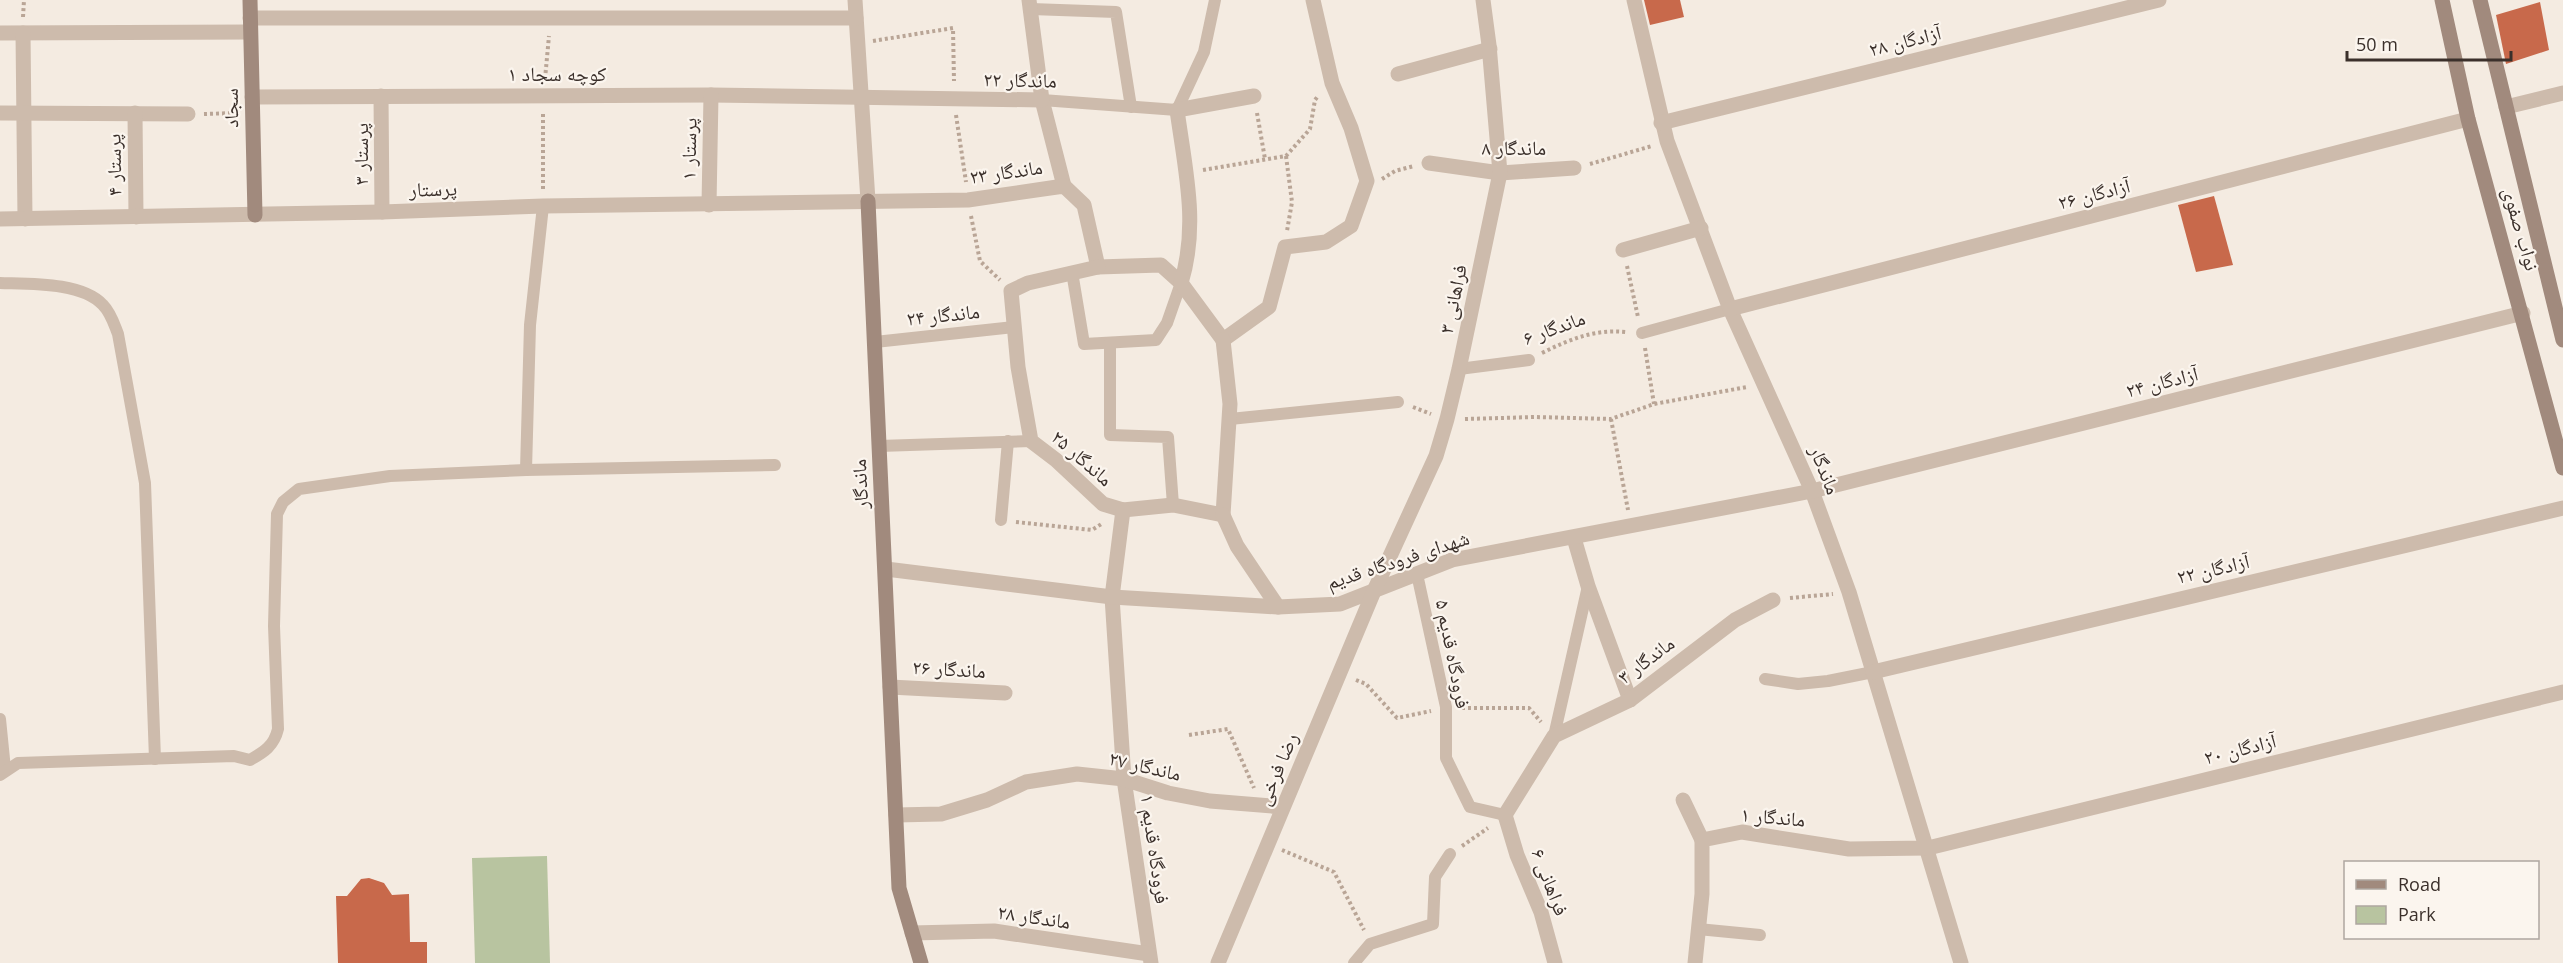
<svg xmlns="http://www.w3.org/2000/svg" width="2563" height="963" viewBox="0 0 2563 963" font-family="'Open Sans','Noto Naskh Arabic',sans-serif">
<style>
.green{fill:#b8c4a0}
.building{fill:#c8694b}
.lines{fill:none;stroke-linecap:round;stroke-linejoin:round}
.path{stroke:#b9a596;stroke-width:4;stroke-dasharray:3 3;stroke-linecap:butt}
.lane{stroke:#cdbbac;stroke-width:12}
.street{stroke:#cdbbac;stroke-width:15}
.secondary{stroke:#a18a7d;stroke-width:15}
.labels{text-anchor:middle;stroke-width:4.5;stroke-linejoin:round;paint-order:stroke}
.street-label{font-size:20px;fill:#3b302b;stroke:#fbf5ee}
</style>
<rect width="100%" height="100%" fill="#f4ebe1"/>
<path class="green" d="M547,856L550,963H475L472,858Z"/>
<g class="building">
<path d="M1644,0H1680L1684,17L1650,25Z"/>
<path d="M2540,2L2549,50L2506,64L2496,15Z"/>
<path d="M2214,196L2233,265L2196,272L2178,205Z"/>
<path d="M369,878L384,883L392,895L409,894L410,942H427V963H338L336,896H347L361,879Z"/>
</g>
<g class="lines">
<g class="path">
<path d="M23,17L24,0"/>
<path d="M873,41L953,28L954,81"/>
<path d="M545,79L549,36"/>
<path d="M1257,113L1265,159"/>
<path d="M204,114L236,113"/>
<path d="M543,114V190"/>
<path d="M956,115L966,182"/>
<path d="M1286,156L1292,202L1287,231"/>
<path d="M1590,164L1652,146"/>
<path d="M1203,170L1286,156L1310,129L1315,100L1318,96"/>
<path d="M1382,179L1395,171L1414,166"/>
<path d="M971,216L980,261L1000,280"/>
<path d="M1627,266L1638,317"/>
<path d="M1645,348L1654,404"/>
<path d="M1542,353C1570,339 1595,329 1626,332"/>
<path d="M1413,407L1431,414"/>
<path d="M1465,419L1535,417L1611,419L1654,404L1747,387"/>
<path d="M1611,419L1628,510"/>
<path d="M1016,522L1092,530L1103,523"/>
<path d="M1790,598L1833,594"/>
<path d="M1356,680L1366,684L1397,718L1431,711"/>
<path d="M1462,708H1529L1541,722"/>
<path d="M1189,735L1228,729L1254,788"/>
<path d="M1462,846L1488,828"/>
<path d="M1282,850L1334,872L1364,930"/>
</g>
<g class="lane">
<path d="M1031,9L1116,12L1131,107"/>
<path d="M1042,100L1177,110L1204,52L1215,0"/>
<path d="M1072,272L1084,344L1156,340L1167,323L1181,283"/>
<path d="M0,283C30,284 82,282 103,305C111,313 114,324 118,334L145,483L155,759"/>
<path d="M1642,333L1730,309"/>
<path d="M875,342L1014,327"/>
<path d="M1110,343V435L1168,437L1173,505"/>
<path d="M1459,369L1529,360"/>
<path d="M1230,419L1398,402"/>
<path d="M879,446L1031,441"/>
<path d="M526,470L530,325L543,206"/>
<path d="M1001,520L1008,441"/>
<path d="M1417,574L1446,707V758L1470,807L1505,815"/>
<path d="M1765,679L1798,684L1828,681L1873,672"/>
<path d="M0,719L5,769"/>
<path d="M1554,736L1588,586"/>
<path d="M0,775L18,763L234,756L250,760C264,752 274,746 278,729L274,626L277,514L283,502L299,489L390,476L526,470L775,465"/>
<path d="M1698,929L1760,935"/>
<path d="M1354,963L1370,944L1433,924L1435,877L1450,854"/>
</g>
<g class="street">
<path d="M855,0L868,201"/>
<path d="M1029,0L1042,100L1064,186"/>
<path d="M1634,0L1667,141L1730,309L1812,491L1849,592L1961,963"/>
<path d="M250,18H856"/>
<path d="M0,33L250,32"/>
<path d="M23,33L25,219"/>
<path d="M1398,74L1490,49"/>
<path d="M381,96L382,212"/>
<path d="M252,97L711,95L1042,100"/>
<path d="M2506,107L2563,93"/>
<path d="M0,113L188,114"/>
<path d="M135,113L136,217"/>
<path d="M1661,123L2159,0"/>
<path d="M1429,163L1500,173L1574,168"/>
<path d="M709,205L711,95"/>
<path d="M0,219L382,212L543,206L968,200L1064,186L1084,205L1098,267L1161,265L1181,283L1223,340L1269,307L1285,247L1326,242L1351,226L1367,181L1351,128L1332,83L1313,0"/>
<path d="M1623,250L1701,228"/>
<path d="M1098,267L1028,283L1011,291L1018,367L1031,441L1056,460L1103,504L1123,510L1173,505L1223,515L1230,404L1223,340"/>
<path d="M1181,283C1199,225 1185,169 1177,110L1254,96"/>
<path d="M1730,309L2468,119"/>
<path d="M1123,510L1112,597L1124,779L1151,963"/>
<path d="M1223,515L1237,546L1278,607"/>
<path d="M1574,538L1588,586L1630,700"/>
<path d="M886,569L1112,597L1278,607L1340,604L1452,560L1812,491L2523,313"/>
<path d="M1873,672L2563,508"/>
<path d="M890,687L1005,693"/>
<path d="M1683,800L1702,840"/>
<path d="M896,815L941,814L987,800L1026,782L1077,774L1124,779L1168,793L1210,801L1283,807"/>
<path d="M912,933L994,931L1149,954"/>
<path d="M1218,963L1374,591L1436,456L1447,419L1459,369L1500,173L1489,45L1483,0"/>
<path d="M1555,963L1541,912L1517,855L1505,815L1554,736L1630,700L1735,620L1773,600"/>
<path d="M1695,963L1702,894V840L1742,832L1849,849L1928,848L2563,692"/>
</g>
<g class="secondary">
<path d="M250,0L255,215"/>
<path d="M2442,0L2468,119L2563,468"/>
<path d="M2480,0L2563,340"/>
<path d="M868,201L899,888L921,963"/>
</g>
</g>
<g class="labels">
<g class="street-label">
<text transform="translate(1905 41) rotate(-14)" y="7">آزادگان ۲۸</text>
<text x="557" y="81">کوچه سجاد ۱</text>
<text transform="translate(1020 80) rotate(1)" y="7">ماندگار ۲۲</text>
<text transform="translate(231 108) rotate(-91)" y="7">سجاد</text>
<text x="1514" y="155">ماندگار ۸</text>
<text transform="translate(689 149) rotate(-89)" y="7">پرستار ۱</text>
<text transform="translate(361 154) rotate(-90)" y="7">پرستار ۳</text>
<text transform="translate(114 165) rotate(-91)" y="7">پرستار ۴</text>
<text transform="translate(1006 172) rotate(-8)" y="7">ماندگار ۲۳</text>
<text transform="translate(433 189) rotate(-2)" y="7">پرستار</text>
<text transform="translate(2094 194) rotate(-14)" y="7">آزادگان ۲۶</text>
<text transform="translate(2521 229) rotate(74)" y="7">نواب صفوی</text>
<text transform="translate(1453 299) rotate(-78)" y="7">فراهانی ۳</text>
<text transform="translate(943 315) rotate(-6)" y="7">ماندگار ۲۴</text>
<text transform="translate(1554 328) rotate(-20)" y="7">ماندگار ۶</text>
<text transform="translate(2162 382) rotate(-14)" y="7">آزادگان ۲۴</text>
<text transform="translate(1082 458) rotate(41)" y="7">ماندگار ۲۵</text>
<text transform="translate(1825 470) rotate(68)" y="7">ماندگار</text>
<text transform="translate(860 484) rotate(-93)" y="7">ماندگار</text>
<text transform="translate(1398 560) rotate(-18)" y="7">شهدای فرودگاه قدیم</text>
<text transform="translate(2213 569) rotate(-13)" y="7">آزادگان ۲۲</text>
<text transform="translate(1453 654) rotate(79)" y="7">فرودگاه قدیم ۵</text>
<text transform="translate(1646 660) rotate(-37)" y="7">ماندگار ۳</text>
<text transform="translate(949 669) rotate(3)" y="7">ماندگار ۲۶</text>
<text transform="translate(2240 749) rotate(-14)" y="7">آزادگان ۲۰</text>
<text transform="translate(1145 766) rotate(13)" y="7">ماندگار ۲۷</text>
<text transform="translate(1277 769) rotate(-67)" y="7">رضا فرخی</text>
<text transform="translate(1773 817) rotate(5)" y="7">ماندگار ۱</text>
<text transform="translate(1155 849) rotate(82)" y="7">فرودگاه قدیم ۱</text>
<text transform="translate(1550 882) rotate(69)" y="7">فراهانی ۶</text>
<text transform="translate(1034 917) rotate(8)" y="7">ماندگار ۲۸</text>
</g>
</g>
<rect x="2344" y="861" width="195" height="78" fill="#fbf5ee" stroke="#aea6a0" stroke-width="1.5"/>
<rect x="2356" y="880" width="30" height="9" fill="#a18a7d" stroke="#aea6a0" stroke-width="1.5"/>
<text x="2398" y="891" font-size="18" fill="#3b302b">Road</text>
<rect x="2356" y="906" width="30" height="18" fill="#b8c4a0" stroke="#aea6a0" stroke-width="1.5"/>
<text x="2398" y="921" font-size="18" fill="#3b302b">Park</text>
<path d="M2347 51v9h164v-9" fill="none" stroke="#3b302b" stroke-width="3"/>
<text x="2356" y="51" font-size="18" fill="#3b302b" stroke="#fbf5ee" stroke-width="4.5" paint-order="stroke">50 m</text>
</svg>
